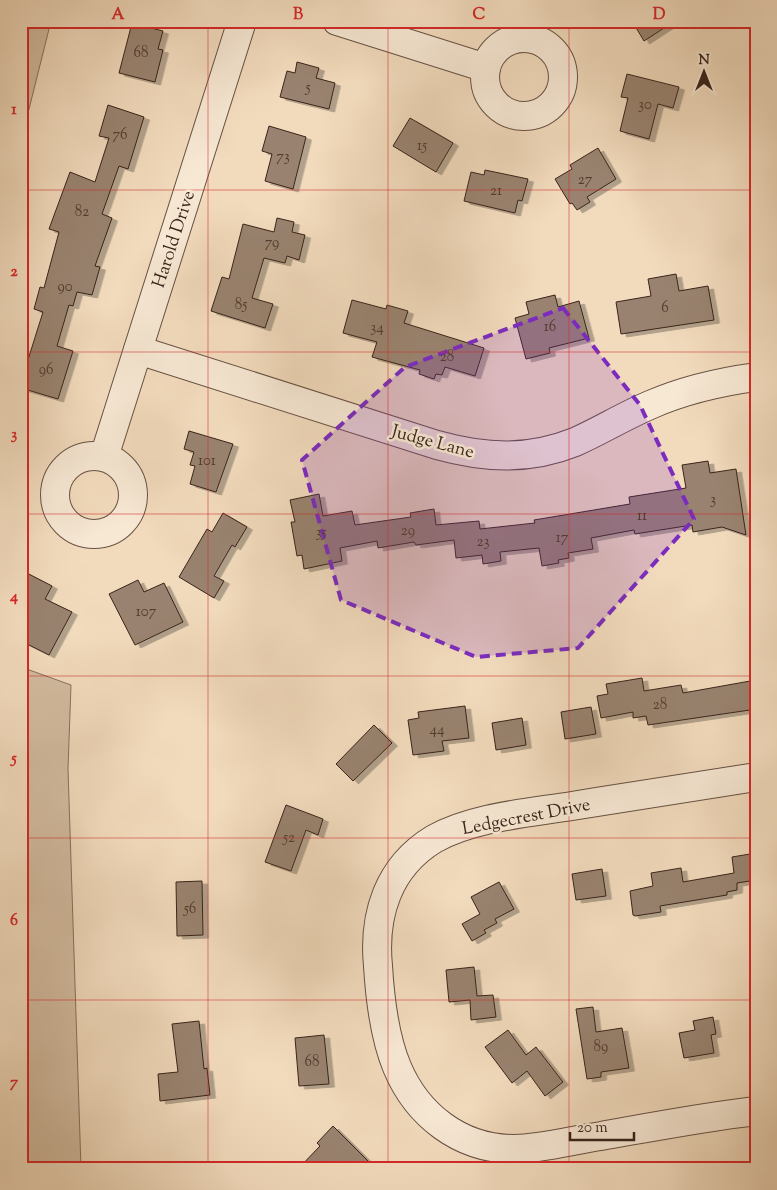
<svg xmlns="http://www.w3.org/2000/svg" width="777" height="1190" viewBox="0 0 777 1190" font-family="'Sorts Mill Goudy',serif">
<style>
.green{fill:#d3bca1;stroke:#86705e}
.building{fill:#99836f;stroke:#39231a;filter:url(#shadow)}
.lines{fill:none;stroke-linecap:round;stroke-linejoin:round}
.minor-casing{stroke:#675143;stroke-width:30}
.minor{stroke:#f7e8d4;stroke-width:28}
.marked{fill:#7b2cbf;fill-opacity:0.2;stroke:#7b2cbf;stroke-width:4;stroke-dasharray:10 6;stroke-linejoin:round}
.grid{fill:none;stroke:#d62828;stroke-width:1;stroke-opacity:0.55}
.labels{text-anchor:middle;stroke-width:5;stroke-linejoin:round;paint-order:stroke}
.number-label{font-size:15px;fill:#513b2f}
.street-label{font-size:18px;fill:#39231a;stroke:#f7e8d4}
.neatline{fill:none;stroke:#d62828;stroke-width:2}
.grid-label{font-size:16px;text-anchor:middle;font-weight:bold;fill:#d62828}
</style>
<defs>
<filter id="shadow"><feDropShadow dx="5.5" dy="3" stdDeviation="0" flood-color="#0004"/></filter>
</defs>
<rect width="100%" height="100%" fill="#f2dbbd"/>
<filter id="stains"><feTurbulence type="fractalNoise" baseFrequency=".004" numOctaves="4"/><feColorMatrix values="0 0 0 0 .2 0 0 0 0 .09 0 0 0 0 .02 0 0 0 .5 -.17"/></filter>
<radialGradient id="worn" r=".72"><stop offset=".6" stop-color="#630" stop-opacity="0"/><stop offset="1" stop-color="#630" stop-opacity=".3"/></radialGradient>
<g class="green">
<path d="M21,21H51L21,141Z"/>
<path d="M21,667L71,685L68,769L81,1169H21Z"/>
</g>
<g class="building">
<path d="M632,21H675L644,41Z"/>
<path d="M132,23L163,31L158,49L163,50L155,82L119,73Z"/>
<path d="M297,62L319,68L316,78L335,83L329,109L280,97L287,71L295,73Z"/>
<path d="M627,74L679,87L673,108L658,104L649,139L620,131L628,98L621,97Z"/>
<path d="M108,105L144,117L128,169L119,166L102,214L112,218L95,266L100,267L92,295L77,292L73,306L69,305L57,346L73,351L58,399L21,388V382L43,312L34,309L40,287L44,288L59,232L49,229L70,172L95,182L109,138L99,136Z"/>
<path d="M410,118L453,143L436,172L393,146Z"/>
<path d="M269,126L306,137L293,189L265,181L272,154L262,151Z"/>
<path d="M598,148L616,179L587,197L590,202L577,210L572,203L570,204L555,179L572,169L570,165Z"/>
<path d="M485,170L528,179L522,201L518,200L515,213L464,201L471,172L484,175Z"/>
<path d="M277,218L294,222L292,232L305,235L299,260L287,256L285,263L264,258L252,298L273,304L265,328L211,311L222,277L229,279L243,224L274,232Z"/>
<path d="M676,274L679,291L708,286L714,320L621,334L616,302L651,296L648,279Z"/>
<path d="M555,295L558,307L579,301L589,338L549,348L550,353L526,359L515,318L529,314L526,302Z"/>
<path d="M352,300L386,309L387,305L408,311L404,323L484,348L475,376L445,367L442,375L436,374L434,379L419,374L420,370L372,357L377,342L343,333Z"/>
<path d="M189,431L233,444L216,492L190,484L195,466L190,465L194,452L184,449Z"/>
<path d="M708,461L710,473L736,469L746,535L722,527L693,532L692,525L635,534L634,530L591,538L593,549L568,553L569,558L558,560L559,563L542,566L539,548L500,552L501,561L483,564L482,555L456,558L454,540L416,545L414,542L378,548L377,541L340,548L342,561L304,569L302,555L297,556L291,522H295L290,500L319,494L323,516L352,511L355,525L411,517L410,513L434,509L436,525L479,521L480,529L535,523L534,520L630,504L629,497L686,488L682,465Z"/>
<path d="M223,513L247,527L235,547L232,545L214,576L224,581L214,598L179,577L207,529L212,532Z"/>
<path d="M21,570L52,586L45,599L72,612L49,655L21,641Z"/>
<path d="M138,580L144,592L164,583L183,622L135,645L109,594Z"/>
<path d="M642,678L644,691L681,685L683,693L756,680V706L750,707V710L648,725L646,716L633,718V712L601,718L597,696L608,694L606,684Z"/>
<path d="M465,706L469,738L442,741L444,751L413,755L408,720L419,718L418,712Z"/>
<path d="M591,707L596,734L565,739L561,712Z"/>
<path d="M522,718L526,745L496,750L492,723Z"/>
<path d="M374,725L392,743L353,781L336,764Z"/>
<path d="M286,805L323,819L318,835L306,830L291,871L265,862Z"/>
<path d="M756,853V880L737,883V890L727,892V895L660,906L661,912L635,916L633,915L630,891L653,886L651,873L681,868L683,882L734,873L732,857Z"/>
<path d="M602,869L606,896L576,900L572,874Z"/>
<path d="M202,881L203,935L177,936L176,882Z"/>
<path d="M499,882L514,909L495,919L497,923L484,930L486,933L472,941L462,924L480,914L471,897Z"/>
<path d="M474,967L477,996L493,995L496,1017L471,1020L470,1000L449,1002L446,970Z"/>
<path d="M593,1007L596,1032L622,1028L629,1068L601,1072V1077L587,1079L576,1009Z"/>
<path d="M713,1017L716,1034L711,1035L714,1053L684,1058L679,1033L695,1030L693,1021Z"/>
<path d="M199,1021L204,1069L207,1068L210,1095L160,1101L158,1074L178,1072L172,1024Z"/>
<path d="M508,1030L526,1055L536,1047L563,1082L545,1096L527,1071L512,1083L485,1047Z"/>
<path d="M324,1035L329,1084L299,1086L295,1038Z"/>
<path d="M333,1126L376,1169H335L327,1162L320,1169H298L320,1146L317,1143Z"/>
</g>
<g class="lines">
<defs>
<g id="minor">
<path d="M337,21L486,68"/>
<circle cx="524" cy="77" r="39"/>
<path d="M138,350L437,445C484,458 528,461 575,442C600,431 624,416 650,405C684,390 719,382 756,377"/>
<circle cx="94" cy="495" r="39"/>
<path d="M104,457L242,21"/>
<path d="M756,777C694,787 633,796 572,806C528,813 473,817 434,839C388,867 373,915 378,966C380,999 384,1036 397,1067C417,1115 460,1149 514,1149C542,1149 573,1140 601,1136C652,1127 704,1117 756,1111"/>
</g>
</defs>
<use href="#minor" class="minor-casing"/>
<use href="#minor" class="minor"/>
</g>
<path class="marked" d="M563,308L640,405L694,519L578,648L476,657L341,600L302,460L405,367Z"/>
<path class="grid" d="M208,21V1169M388,21V1169M569,21V1169M21,190H756M21,352H756M21,514H756M21,676H756M21,838H756M21,1000H756"/>
<g class="labels">
<g class="number-label">
<text x="141" y="57">68</text>
<text x="308" y="92">5</text>
<text x="645" y="109">30</text>
<text x="120" y="139">76</text>
<text x="422" y="150">15</text>
<text x="283" y="161">73</text>
<text x="585" y="184">27</text>
<text x="496" y="195">21</text>
<text x="82" y="216">82</text>
<text x="272" y="247">79</text>
<text x="65" y="291">90</text>
<text x="241" y="309">85</text>
<text x="665" y="312">6</text>
<text x="550" y="331">16</text>
<text x="377" y="332">34</text>
<text x="447" y="361">28</text>
<text x="46" y="374">96</text>
<text x="207" y="465">101</text>
<text x="713" y="504">3</text>
<text x="642" y="520">11</text>
<text x="408" y="535">29</text>
<text x="321" y="537">35</text>
<text x="562" y="542">17</text>
<text x="483" y="546">23</text>
<text x="146" y="616">107</text>
<text x="660" y="709">28</text>
<text x="437" y="734">44</text>
<text x="289" y="842">52</text>
<text x="190" y="913">56</text>
<text x="601" y="1051">89</text>
<text x="312" y="1066">68</text>
</g>
<g class="street-label">
<text transform="translate(173 239) rotate(-72)" y="6">Harold Drive</text>
<text transform="translate(433 441) rotate(15)" y="6">Judge Lane</text>
<text transform="translate(526 816) rotate(-11)" y="6">Ledgecrest Drive</text>
</g>
</g>
<rect width="777" height="1190" fill="none" stroke="#f2dbbd" stroke-width="55"/>
<g transform="translate(704 72)" stroke="#f7e8d4" stroke-width="4" paint-order="stroke">
<path d="M0-4L9 19L0 12L-9 19Z" fill="#39231a"/>
<text y="-8" font-size="14" font-weight="bold" text-anchor="middle" fill="#39231a">N</text>
</g>
<path d="M570 1132v8h64v-8" fill="none" stroke="#39231a" stroke-width="2.5"/>
<text x="577" y="1132" font-size="15" fill="#39231a" stroke="#f7e8d4" stroke-width="4" paint-order="stroke">20 m</text>
<rect x="28" y="28" width="722" height="1134" class="neatline"/>
<g class="grid-label">
<text x="118" y="19">A</text>
<text x="298" y="19">B</text>
<text x="479" y="19">C</text>
<text x="659" y="19">D</text>
<text x="14" y="114">1</text>
<text x="14" y="276">2</text>
<text x="14" y="439">3</text>
<text x="14" y="601">4</text>
<text x="14" y="763">5</text>
<text x="14" y="925">6</text>
<text x="14" y="1087">7</text>
</g>
<rect width="100%" height="100%" filter="url(#stains)"/>
<rect width="100%" height="100%" fill="url(#worn)"/>
</svg>
